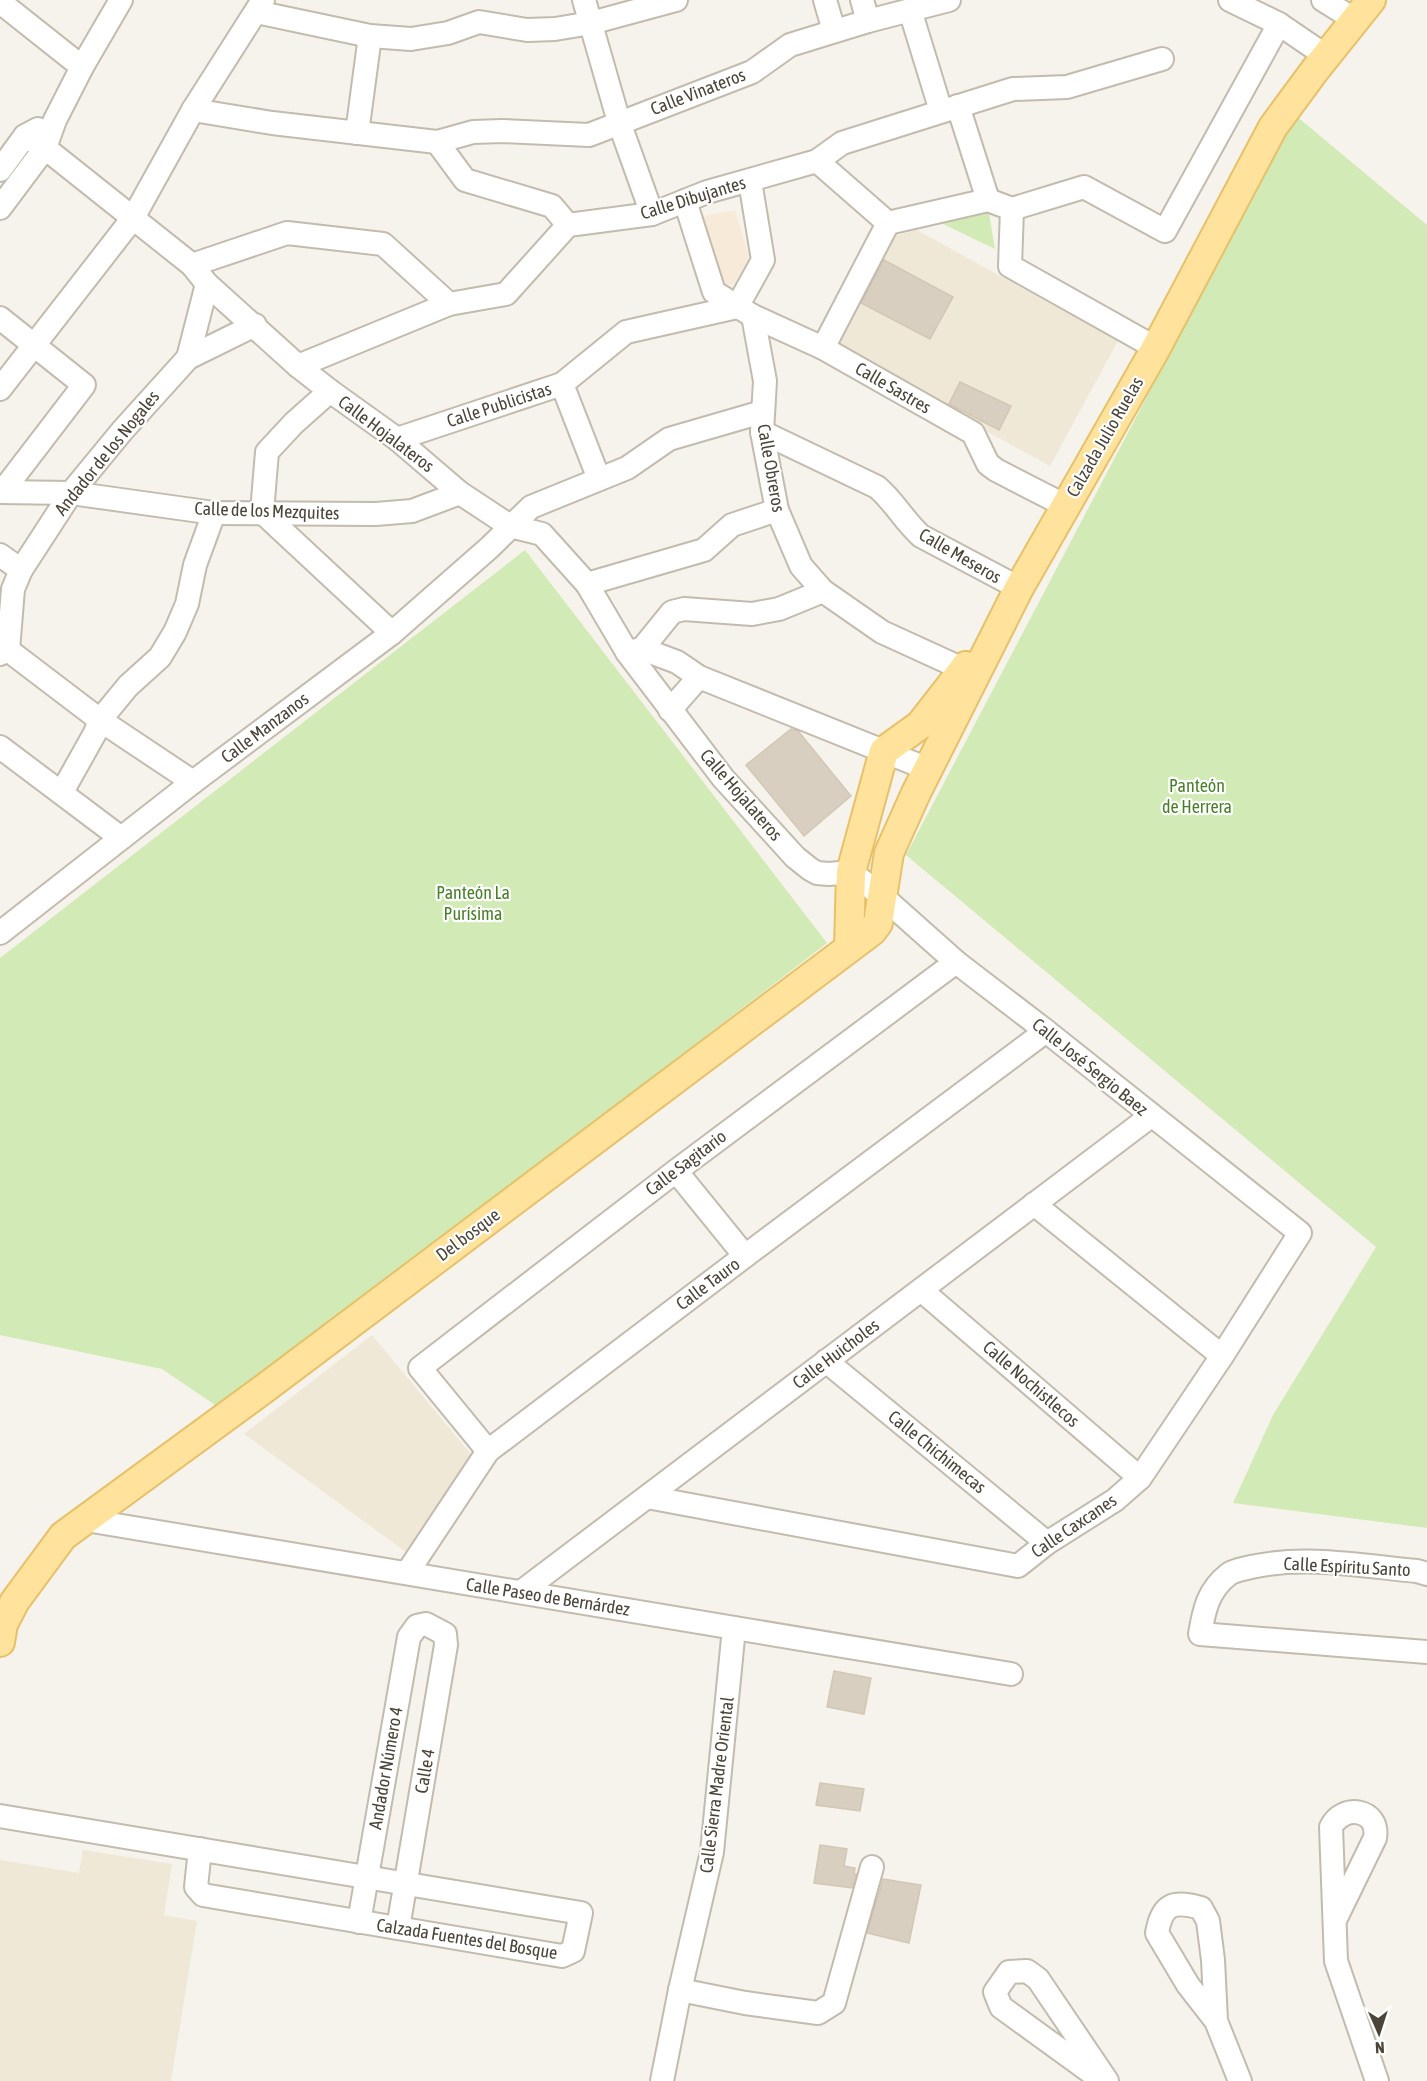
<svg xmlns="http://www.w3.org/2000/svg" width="1427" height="2081" viewBox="0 0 1427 2081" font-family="'Asap Condensed',sans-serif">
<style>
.commercial{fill:#f7ead8}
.education{fill:#efe8d6}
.green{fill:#d2eab5}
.building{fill:#d8cfc1;stroke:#d3c7b4;stroke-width:1.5}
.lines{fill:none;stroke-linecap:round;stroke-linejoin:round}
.minor-casing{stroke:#c2bbae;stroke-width:26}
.major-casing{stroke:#e6c16a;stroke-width:32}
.minor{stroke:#fff;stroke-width:22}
.major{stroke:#ffe39c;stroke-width:28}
.labels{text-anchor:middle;stroke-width:4.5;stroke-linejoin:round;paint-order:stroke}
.street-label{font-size:18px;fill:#4b4439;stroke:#fff}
.park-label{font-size:18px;fill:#4a7f2a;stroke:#fff}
</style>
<rect width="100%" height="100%" fill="#f6f3ec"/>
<path class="commercial" d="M735,210L749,257L734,284L721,287L703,216Z"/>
<g class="education">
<path d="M917,230L1118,341L1050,466L829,346L888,238Z"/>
<path d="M372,1335L474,1458L406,1552L244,1434Z"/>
<path d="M83,1850L172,1864L164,1915L197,1921L171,2081H0V1860L79,1873Z"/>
</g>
<g class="green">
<path d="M1295,115L1427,225V1528L1233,1503L1273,1415L1376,1247L906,855Z"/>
<path d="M989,213L995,249L941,223Z"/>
<path d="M525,550L827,943L221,1409L162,1369L0,1335V958Z"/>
</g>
<g class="building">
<path d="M884,260L953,297L930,339L861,303Z"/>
<path d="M960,382L1011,406L999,430L949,404Z"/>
<path d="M791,729L798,731L851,796L804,836L746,765Z"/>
<path d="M834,1671L871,1678L864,1714L827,1707Z"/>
<path d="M820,1783L864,1789L860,1811L816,1805Z"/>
<path d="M820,1845L847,1849L844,1866L855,1868L854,1874H856L852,1888L814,1883Z"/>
<path d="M883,1879L921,1885L909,1943L867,1933Z"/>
</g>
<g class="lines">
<defs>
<g id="minor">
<path d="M584,0L619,122L652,214"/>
<path d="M825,0L834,31"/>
<path d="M862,0L868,21"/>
<path d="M1230,0L1279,24L1326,56"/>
<path d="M1323,0L1355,20"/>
<path d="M0,2L82,67"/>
<path d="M910,10L941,111"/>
<path d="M256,12L370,36L411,39L448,33L479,22L527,30L555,29L591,23L676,0"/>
<path d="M958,106L988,200"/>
<path d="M193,110L272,123L437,142L473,132L502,131L589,135L752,72L790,45L868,21L949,0"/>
<path d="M357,133L370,36"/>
<path d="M25,136L45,148L192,265L207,284L298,366L330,391L397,439L460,493L510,526L542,534L587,584L627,652L723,778L795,857L810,869L817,873L829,874L851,872L883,897L956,962L1046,1031L1300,1233L1222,1356L1140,1478L1115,1500L1047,1543L1018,1566L647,1497"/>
<path d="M437,142L465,180L552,206L568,225"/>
<path d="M817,161L888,223"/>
<path d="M0,170L25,136L38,129"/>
<path d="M988,200L1012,209L1010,266L1156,348"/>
<path d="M685,201L714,292L753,316L823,348L973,433L988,464L996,470L1066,506"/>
<path d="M0,208L45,148L55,120L82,67L121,0"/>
<path d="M1012,209L1084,187L1165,231L1279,24"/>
<path d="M888,223L988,200"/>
<path d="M192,265L287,233L383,244L449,304L506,294L568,225L652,214L707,192L817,161L842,143L1013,89L1067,87L1162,59"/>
<path d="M753,316L765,381L762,432L777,510L801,566L823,591L882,632L976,675"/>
<path d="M0,318L84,385L2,492"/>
<path d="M823,348L888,223"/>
<path d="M188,358L207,284"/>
<path d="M298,366L449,304"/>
<path d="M562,384L599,479"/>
<path d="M0,389L133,218L193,110L263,0"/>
<path d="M330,391L294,423L267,452L262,512L392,633"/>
<path d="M762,432L877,487C894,501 904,521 921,536L1019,588"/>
<path d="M397,439L562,384L626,332L737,307L763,260L750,181"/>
<path d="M0,492L71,493L214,513L376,514L412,511L460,493"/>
<path d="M0,555L21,570"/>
<path d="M587,584L704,550L732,525L777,510"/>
<path d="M642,649L672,612L684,609L752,614L779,609L823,591"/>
<path d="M8,650L100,720L193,782"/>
<path d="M627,652L642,649L677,662L699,677L928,769"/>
<path d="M0,654L8,650L13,589L21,570L71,493L122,431L188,358L255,325"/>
<path d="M670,710L699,677"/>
<path d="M0,747L121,838"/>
<path d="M62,792L95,733L100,720L128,686L160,657L175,632L187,604L195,565L214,513"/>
<path d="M0,933L193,782L392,633L489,548L531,507L627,468L669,439L762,412"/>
<path d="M676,1171L745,1256"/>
<path d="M1034,1204L1222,1356"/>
<path d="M921,1290L1140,1478"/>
<path d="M826,1361L1047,1543"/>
<path d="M488,1451L420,1368L676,1171L956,962"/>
<path d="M86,1520L1011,1674"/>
<path d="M407,1573L488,1451L745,1256L1046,1031"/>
<path d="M1427,1574L1417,1571C1362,1566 1305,1555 1251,1567C1244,1569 1235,1570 1229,1574C1208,1590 1204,1610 1200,1634L1427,1652"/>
<path d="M521,1592L1151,1116"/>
<path d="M0,1816L581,1913L573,1951L562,1956L203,1895L196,1887L200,1849"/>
<path d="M1336,1918L1375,1838C1380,1809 1343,1803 1331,1827L1336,1961L1377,2081"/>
<path d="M359,1922L409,1637L417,1626L426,1624L445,1634L446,1645L398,1928"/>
<path d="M680,1990L745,2003L818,2013L834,2003L872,1867"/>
<path d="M1216,2021L1213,1960L1208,1921L1201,1908C1173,1900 1162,1904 1157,1933L1188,1985L1216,2021L1240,2081"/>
<path d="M662,2081L680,1990L712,1852L734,1628"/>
<path d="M1103,2081L1001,2007L995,1992L1009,1972L1027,1971L1038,1979L1107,2081"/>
</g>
<g id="major">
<path d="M849,948L851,872L884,751L920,725L966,666"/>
<path d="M0,1642L3,1624L15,1601L63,1536L265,1388L872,931L878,923L889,853L916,793L1019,588L1156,348L1273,127L1315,70L1371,0"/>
</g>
</defs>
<use href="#minor" class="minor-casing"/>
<use href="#major" class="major-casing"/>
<use href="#minor" class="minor"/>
<use href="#major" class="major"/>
</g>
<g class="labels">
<g class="street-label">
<text transform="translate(698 92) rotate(-21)" y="6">Calle Vinateros</text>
<text transform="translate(693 198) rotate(-17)" y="6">Calle Dibujantes</text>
<text transform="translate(893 388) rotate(30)" y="6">Calle Sastres</text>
<text transform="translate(499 405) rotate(-18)" y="6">Calle Publicistas</text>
<text transform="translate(386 434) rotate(37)" y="6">Calle Hojalateros</text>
<text transform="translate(1105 437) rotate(-60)" y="6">Calzada Julio Ruelas</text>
<text transform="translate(107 453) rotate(-51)" y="6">Andador de los Nogales</text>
<text transform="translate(771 468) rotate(80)" y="6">Calle Obreros</text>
<text transform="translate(267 511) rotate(2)" y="6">Calle de los Mezquites</text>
<text transform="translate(960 556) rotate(30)" y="6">Calle Meseros</text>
<text transform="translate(265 728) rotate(-37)" y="6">Calle Manzanos</text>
<text transform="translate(741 795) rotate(49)" y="6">Calle Hojalateros</text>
<text transform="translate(1090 1067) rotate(39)" y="6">Calle José Sergio Baez</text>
<text transform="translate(686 1163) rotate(-37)" y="6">Calle Sagitario</text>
<text transform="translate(468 1235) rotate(-37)" y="6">Del bosque</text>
<text transform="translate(708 1284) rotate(-37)" y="6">Calle Tauro</text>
<text transform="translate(836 1354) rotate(-37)" y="6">Calle Huicholes</text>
<text transform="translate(1031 1384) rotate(41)" y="6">Calle Nochistlecos</text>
<text transform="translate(937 1452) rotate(39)" y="6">Calle Chichimecas</text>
<text transform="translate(1074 1526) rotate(-34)" y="6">Calle Caxcanes</text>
<text transform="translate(1347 1567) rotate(3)" y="6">Calle Espíritu Santo</text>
<text transform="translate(548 1597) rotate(9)" y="6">Calle Paseo de Bernárdez</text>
<text transform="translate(386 1768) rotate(-80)" y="6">Andador Número 4</text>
<text transform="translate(425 1771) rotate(-80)" y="6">Calle 4</text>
<text transform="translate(717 1785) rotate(-83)" y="6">Calle Sierra Madre Oriental</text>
<text transform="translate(467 1939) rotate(9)" y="6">Calzada Fuentes del Bosque</text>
</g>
<g class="park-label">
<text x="1197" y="792">Panteón<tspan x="1197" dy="21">de Herrera</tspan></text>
<text x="473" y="899">Panteón La<tspan x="473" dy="21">Purísima</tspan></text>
</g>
</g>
<g transform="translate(1379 2033) rotate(177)" stroke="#ffffff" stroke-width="4.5" paint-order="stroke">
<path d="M0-4.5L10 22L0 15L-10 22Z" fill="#4b4439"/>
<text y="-9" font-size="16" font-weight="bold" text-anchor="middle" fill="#4b4439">N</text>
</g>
</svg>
